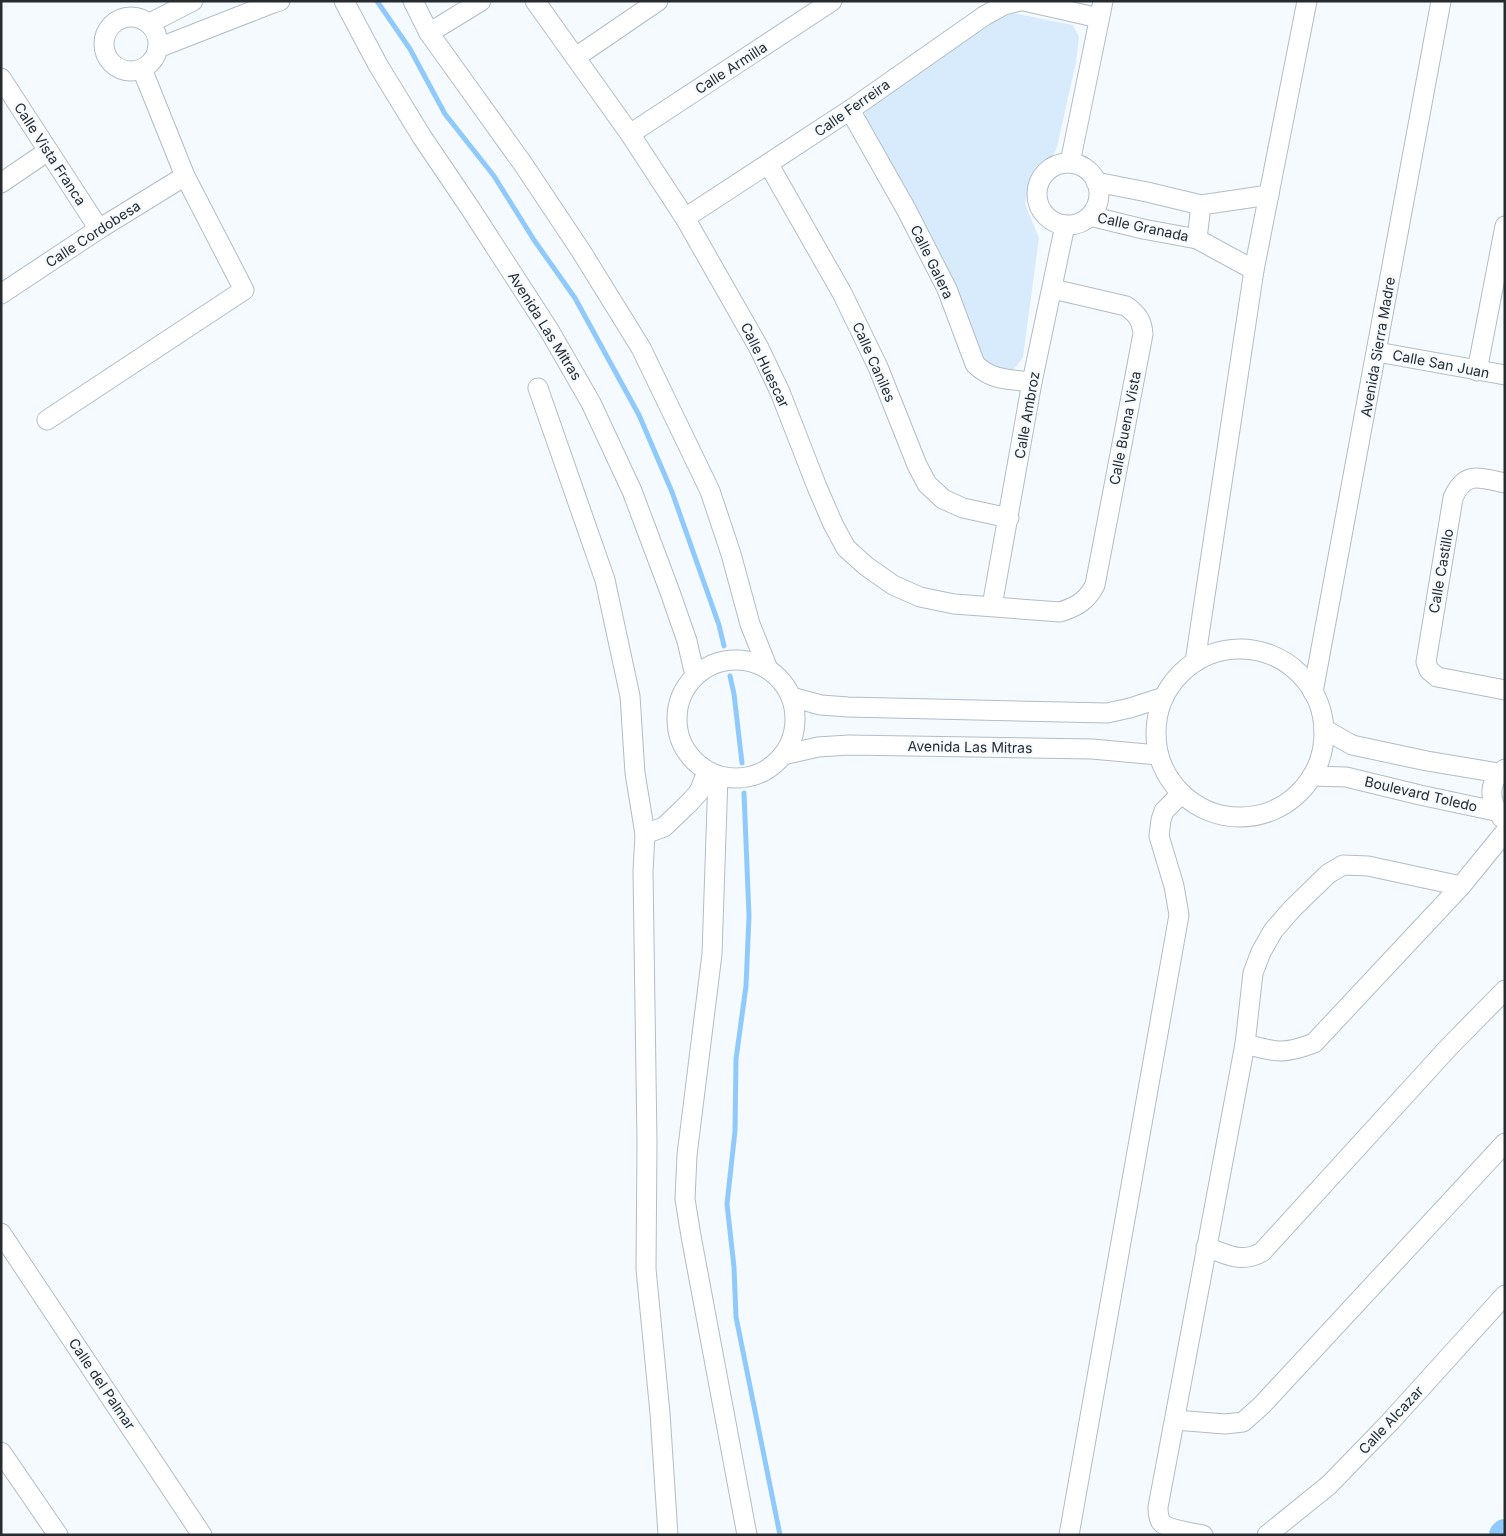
<svg xmlns="http://www.w3.org/2000/svg" width="1506" height="1536" viewBox="0 0 1506 1536" font-family="Inter,sans-serif">
<style>
.park{fill:#d7ebfc}
.lines{fill:none;stroke-linecap:round;stroke-linejoin:round}
.stream{stroke:#90cafc;stroke-width:5}
.river{stroke:#90cafc;stroke-width:30}
.minor-casing{stroke:#b1bdc8;stroke-width:21}
.minor{stroke:#fff;stroke-width:19}
.labels{text-anchor:middle;stroke-width:4;stroke-linejoin:round;paint-order:stroke}
.street-label{font-size:14px;fill:#262b2f;stroke:#f5fafe}
</style>
<rect width="100%" height="100%" fill="#f5fafe"/>
<path class="park" d="M1013,13L1073,25L1079,37L1076,62L1057,147L1052,158L1035,172L1029,185L1025,204L1039,238L1023,357C1010,377 1008,373 987,366L949,277L864,117L868,106L997,20Z"/>
<g class="lines">
<g class="stream">
<path d="M377,1L410,49L445,114L494,176L534,240L575,298L605,353L639,415L672,492L719,625L724,646"/>
<path d="M730,676L734,694L742,763"/>
<path d="M744,793L749,916L746,986L736,1059L735,1131L727,1204L734,1267L736,1317L780,1535"/>
</g>
<path class="river" d="M1504,1535L1505,1534"/>
<defs>
<g id="minor">
<path d="M344,1L378,65L422,137L470,208L549,330L591,403L632,491L670,592L687,641L695,676"/>
<path d="M413,1L429,33L523,164L581,251L641,348L710,491L731,554L750,624L768,669"/>
<path d="M535,1L630,134L685,218L759,348L780,392L817,487L833,524L846,548L866,566L893,585L920,597L954,604L1060,612C1076,607 1087,601 1095,585L1143,334C1142,320 1137,314 1126,306L1053,289"/>
<path d="M1024,1L1099,18"/>
<circle cx="131" cy="44" r="27"/>
<path d="M150,23L193,1"/>
<path d="M429,33L481,1"/>
<path d="M158,48L273,3L280,1"/>
<path d="M576,57L658,1"/>
<path d="M1,78L99,229"/>
<path d="M850,110L906,209L947,289L975,364C992,381 1009,379 1032,382"/>
<path d="M630,134L832,1"/>
<path d="M1070,163L1103,1"/>
<circle cx="1068" cy="194" r="31"/>
<path d="M769,165L842,293L878,367L917,465L927,484L943,499L963,508L1009,518"/>
<path d="M1096,182L1147,192L1201,205L1269,195"/>
<path d="M1,183L48,151"/>
<path d="M1090,216L1143,229L1197,239L1254,270"/>
<path d="M685,218L850,110L984,16L1004,5L1020,1"/>
<path d="M1197,239L1201,205"/>
<path d="M1,294L99,229L185,176"/>
<path d="M1377,352L1505,375"/>
<path d="M1477,371L1505,226"/>
<path d="M538,388L605,580L630,696L635,773L645,834"/>
<path d="M47,420L244,290L185,176L142,69"/>
<path d="M1505,483C1480,478 1465,470 1453,498L1426,662L1429,670L1437,677L1505,690"/>
<path d="M992,606L1032,382L1065,225"/>
<circle cx="1240" cy="733" r="84"/>
<circle cx="736" cy="719" r="59"/>
<path d="M1195,662L1254,270L1307,1"/>
<path d="M1313,692L1441,1"/>
<path d="M791,697L821,705L848,707L1107,713L1130,708L1164,697"/>
<path d="M1324,729L1352,745L1427,761L1499,773"/>
<path d="M783,755L818,747L849,745L1092,749L1158,755"/>
<path d="M718,776L712,954L687,1155L685,1199L691,1236L747,1535"/>
<path d="M1312,776L1346,777L1420,795L1495,811"/>
<path d="M1502,818C1489,802 1487,782 1505,769"/>
<path d="M1245,1044C1276,1052 1283,1055 1314,1043L1461,886L1505,832"/>
<path d="M1,1233L202,1535"/>
<path d="M1206,1247C1227,1254 1241,1264 1262,1252L1448,1048L1505,990"/>
<path d="M1175,1420L1225,1424L1243,1422L1262,1405L1505,1143"/>
<path d="M1,1452L58,1535"/>
<path d="M668,1535L660,1413L646,1269L647,1142L643,871L645,834L664,827L688,804L699,792L707,772"/>
<path d="M1069,1535L1179,915L1174,886L1159,836L1161,820L1164,811L1181,794"/>
<path d="M1203,1535C1193,1533 1166,1529 1161,1522C1158,1517 1158,1512 1158,1507L1245,1044L1253,973L1261,952L1273,931L1292,909L1328,874L1343,865L1368,866L1461,886"/>
<path d="M1267,1535L1329,1485L1390,1422L1505,1295"/>
</g>
</defs>
<use href="#minor" class="minor-casing"/>
<use href="#minor" class="minor"/>
</g>
<g class="labels">
<g class="street-label">
<text transform="translate(731 68) rotate(-33)" y="5">Calle Armilla</text>
<text transform="translate(852 108) rotate(-35)" y="5">Calle Ferreira</text>
<text transform="translate(50 154) rotate(57)" y="5">Calle Vista Franca</text>
<text transform="translate(1143 227) rotate(12)" y="5">Calle Granada</text>
<text transform="translate(93 234) rotate(-33)" y="5">Calle Cordobesa</text>
<text transform="translate(932 262) rotate(64)" y="5">Calle Galera</text>
<text transform="translate(545 326) rotate(58)" y="5">Avenida Las Mitras</text>
<text transform="translate(1378 347) rotate(-80)" y="5">Avenida Sierra Madre</text>
<text transform="translate(874 362) rotate(66)" y="5">Calle Caniles</text>
<text transform="translate(1441 364) rotate(11)" y="5">Calle San Juan</text>
<text transform="translate(765 365) rotate(64)" y="5">Calle Huescar</text>
<text transform="translate(1027 415) rotate(-80)" y="5">Calle Ambroz</text>
<text transform="translate(1125 428) rotate(-79)" y="5">Calle Buena Vista</text>
<text transform="translate(1441 571) rotate(-80)" y="5">Calle Castillo</text>
<text transform="translate(970 747) rotate(1)" y="5">Avenida Las Mitras</text>
<text transform="translate(1421 794) rotate(13)" y="5">Boulevard Toledo</text>
<text transform="translate(102 1384) rotate(56)" y="5">Calle del Palmar</text>
<text transform="translate(1391 1420) rotate(-47)" y="5">Calle Alcazar</text>
</g>
</g>
<rect width="1506" height="1536" fill="none" stroke="#262b2f" stroke-width="5"/>
</svg>
